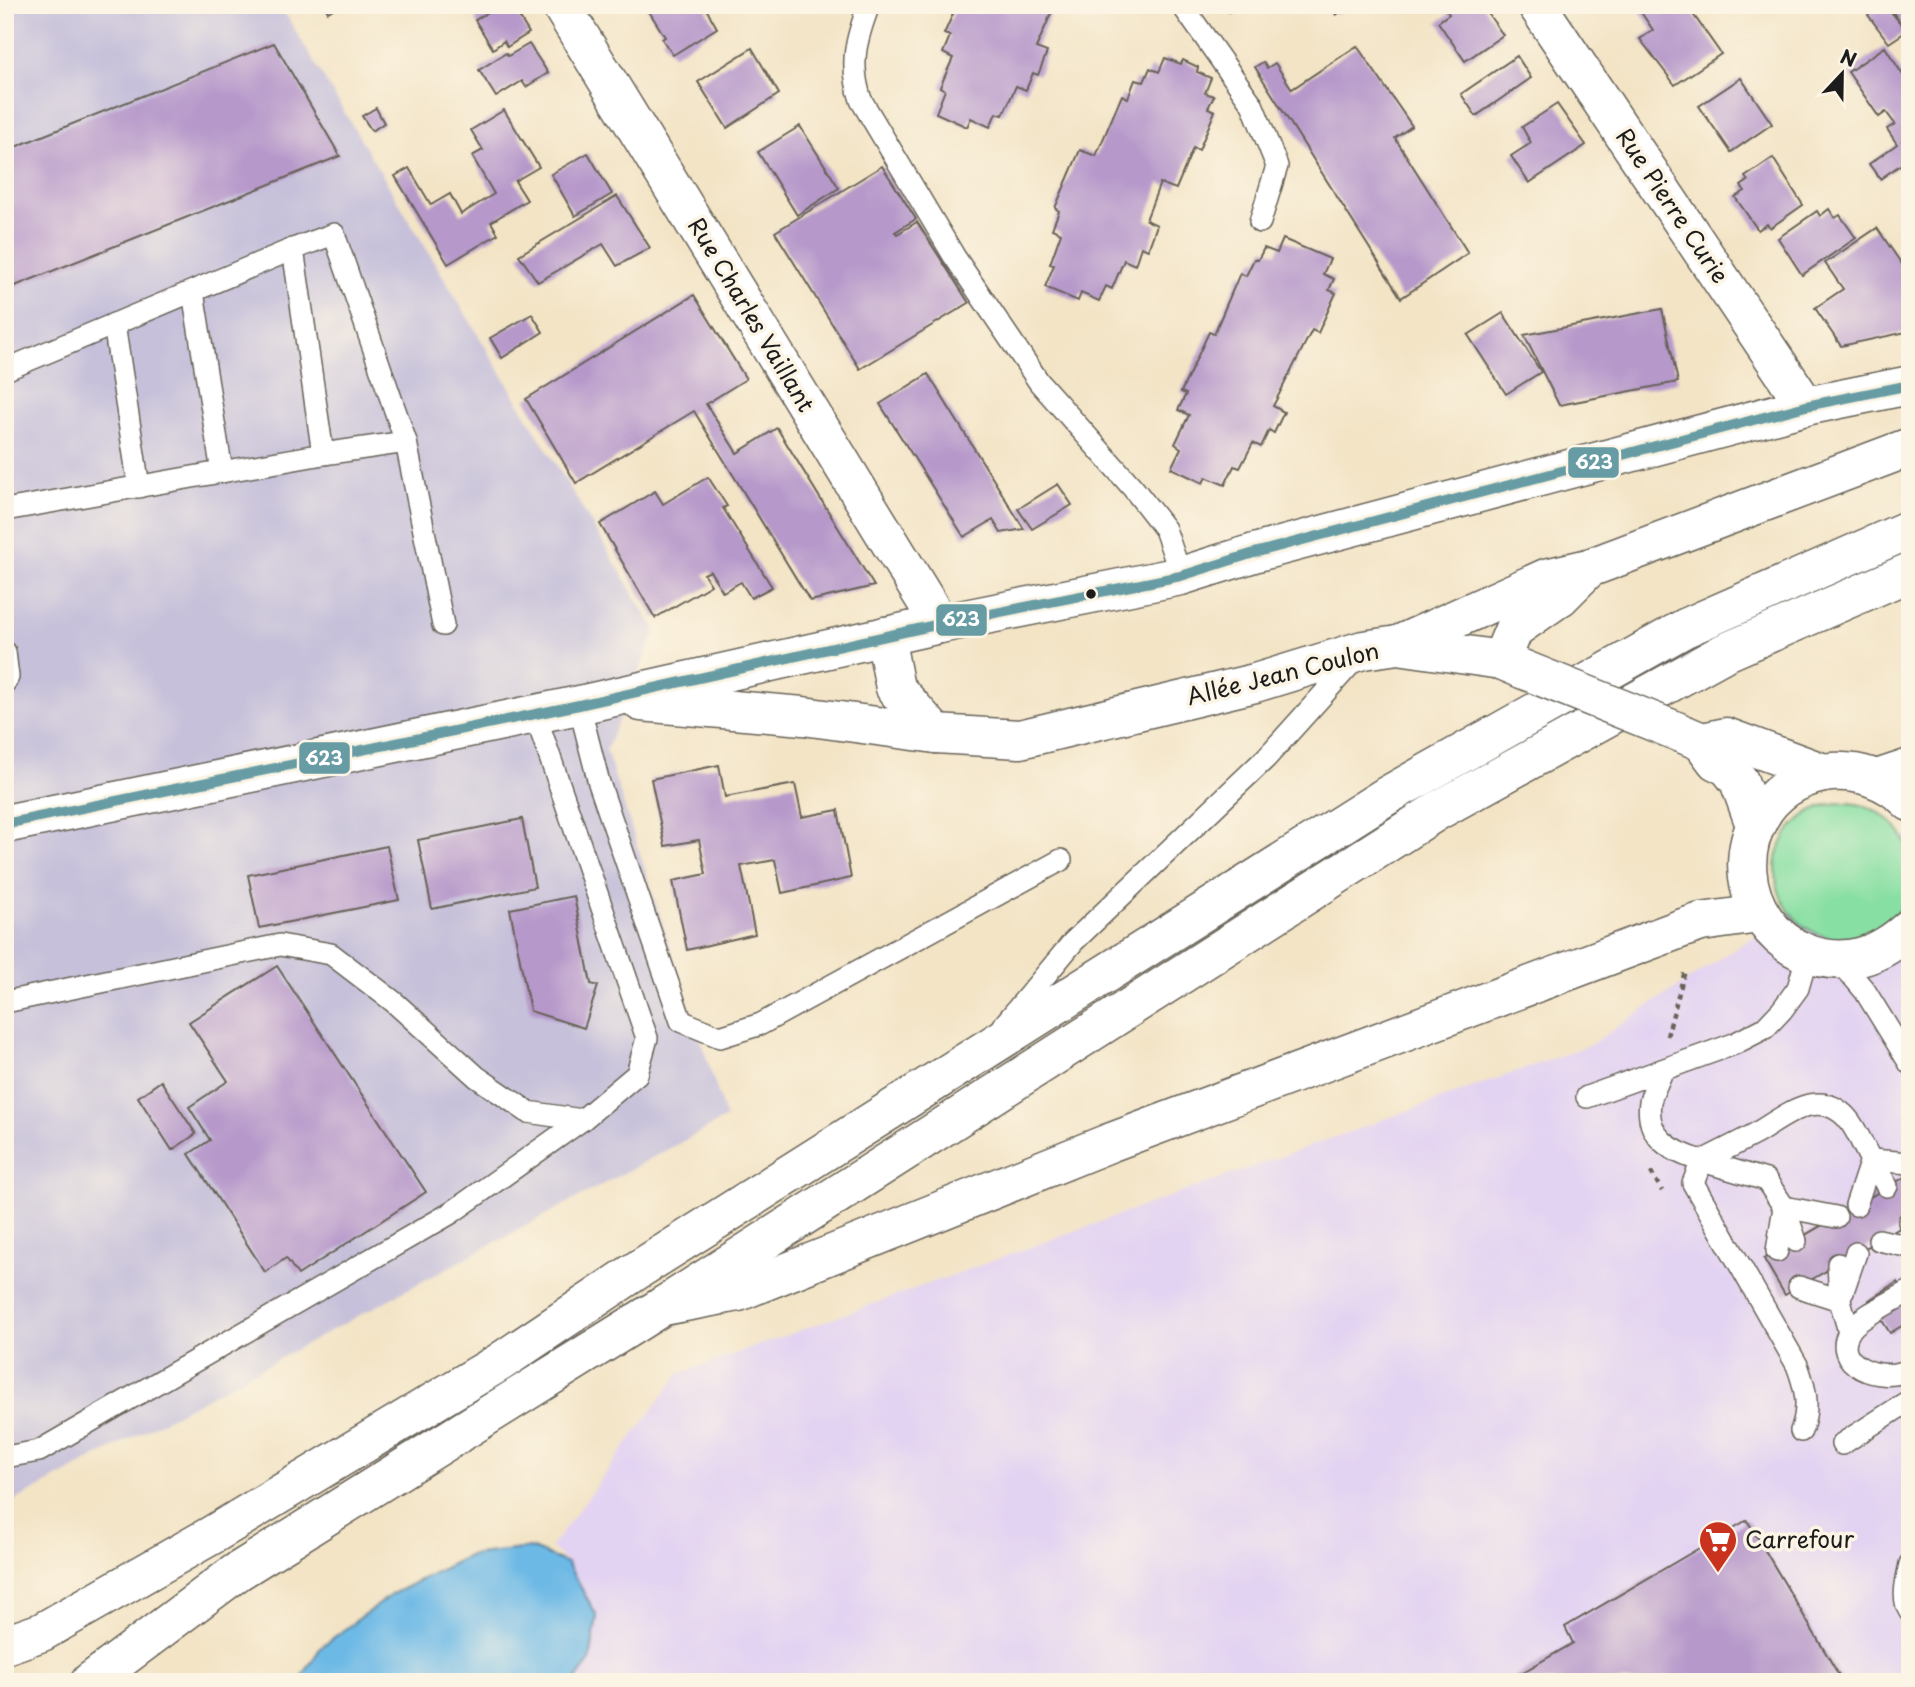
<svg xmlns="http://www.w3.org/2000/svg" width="1915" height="1687" viewBox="0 0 1915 1687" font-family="'Playpen Sans',sans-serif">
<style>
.built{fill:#e3d3f2}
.industrial{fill:#c6c0da}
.green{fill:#87dfa3;stroke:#527e60;stroke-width:2}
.water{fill:#6db9e6;stroke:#446a81;stroke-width:2}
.building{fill:#b698ca}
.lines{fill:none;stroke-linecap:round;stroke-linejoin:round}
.lane-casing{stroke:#676258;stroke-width:24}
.street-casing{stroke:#676258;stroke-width:41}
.secondary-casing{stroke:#676258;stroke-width:41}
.primary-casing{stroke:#676258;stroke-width:41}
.highway-casing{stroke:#676258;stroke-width:41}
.path{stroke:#676258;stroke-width:4.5;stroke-dasharray:5 5;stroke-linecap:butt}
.lane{stroke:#fff;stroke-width:21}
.street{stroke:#fff;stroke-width:38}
.secondary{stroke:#fff;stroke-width:38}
.primary{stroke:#fff;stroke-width:38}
.highway{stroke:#fff;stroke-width:38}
.secondary-bridge-casing{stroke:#676258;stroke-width:41;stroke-linecap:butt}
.secondary-bridge{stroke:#fff;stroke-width:38}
.bus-1-casing{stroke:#fcf5e5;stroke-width:16}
.bus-1{stroke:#679ca4;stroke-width:10}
.bus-dot{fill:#1c1c1c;stroke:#fcf5e5;stroke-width:2.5}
.labels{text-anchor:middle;stroke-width:7;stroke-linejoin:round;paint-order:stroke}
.street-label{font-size:23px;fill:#1c1c1c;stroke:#fcf5e5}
.poi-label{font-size:23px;fill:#1c1c1c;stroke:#fcf5e5;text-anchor:start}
.line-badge{stroke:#fcf5e5;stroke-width:2.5}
.badge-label{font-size:19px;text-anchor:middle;font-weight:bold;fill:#fff}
</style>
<rect width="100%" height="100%" fill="#fcf5e5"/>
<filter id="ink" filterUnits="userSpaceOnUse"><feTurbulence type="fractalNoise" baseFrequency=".0143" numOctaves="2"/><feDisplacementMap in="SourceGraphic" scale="14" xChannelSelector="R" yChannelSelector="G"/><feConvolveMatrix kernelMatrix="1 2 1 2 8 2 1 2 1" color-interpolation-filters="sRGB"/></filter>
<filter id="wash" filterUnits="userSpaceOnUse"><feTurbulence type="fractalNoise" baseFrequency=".00686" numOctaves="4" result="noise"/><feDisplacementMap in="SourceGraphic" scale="28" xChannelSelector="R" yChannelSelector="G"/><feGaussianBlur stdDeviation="1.57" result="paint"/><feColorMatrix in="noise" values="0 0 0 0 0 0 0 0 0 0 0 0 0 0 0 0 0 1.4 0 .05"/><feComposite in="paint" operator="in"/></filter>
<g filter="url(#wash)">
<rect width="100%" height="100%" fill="#f3e4c6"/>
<path class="built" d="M1910,833V1682H574L590,1661L567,1563L551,1547L679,1374L1590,1045Z"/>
<path class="industrial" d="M5,5H280L656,631L606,750L726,1118L5,1506Z"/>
<circle class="green" cx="1844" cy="871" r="68"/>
<path class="water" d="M530,1548L567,1563L597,1616L590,1661L574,1682H302V1677L321,1647L392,1594L470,1555Z"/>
<g id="blocks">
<g class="building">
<path d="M324,5H339L328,12Z"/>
<path d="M500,5H512L529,33L507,47L504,41L493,49L475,20Z"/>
<path d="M645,5H704L717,28L673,55L662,39L665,37Z"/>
<path d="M957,5H1060L1057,10L1053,9L1036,48L1047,52L1038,75L1033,73L1026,90L1016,86L1003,115L996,113L990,127L971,118L967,127L936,113L945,90L940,87L953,58L943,53L950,36L944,34Z"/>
<path d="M1224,5H1240L1229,12Z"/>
<path d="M1330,5H1350L1336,15Z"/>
<path d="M1442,5H1482L1503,35L1465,61L1438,22L1449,14Z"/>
<path d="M1636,5H1690L1695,12L1693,14L1721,54L1675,85L1640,39L1653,30Z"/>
<path d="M1881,5H1885L1903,26L1888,5H1910V35L1907,31L1889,43L1868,15Z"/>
<path d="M274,43L340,156L5,290V151Z"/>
<path d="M529,44L548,73L526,87L522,81L496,97L479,70L506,53L508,56Z"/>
<path d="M1357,46L1412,126L1395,138L1468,253L1401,298L1255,67L1263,62L1267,68L1275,63L1292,89Z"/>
<path d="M1885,47L1910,86V136L1902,141L1910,152V158L1880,179L1869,164L1897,144L1887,129L1895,124L1886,112L1879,117L1848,72Z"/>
<path d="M752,48L779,94L727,128L698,82Z"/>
<path d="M1517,56L1531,78L1476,116L1461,94Z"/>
<path d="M1165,58L1181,64L1183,60L1198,67L1197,72L1211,78L1205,93L1214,96L1208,108L1215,111L1199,150L1193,148L1176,189L1160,183L1146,220L1157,225L1148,250L1141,247L1135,265L1124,260L1112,289L1106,286L1099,301L1081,293L1078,301L1045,287L1054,265L1050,264L1061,233L1052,229L1059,211L1055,208L1080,150L1096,156L1122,95L1128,98L1135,80L1144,82L1150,68L1159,72Z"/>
<path d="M1741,78L1772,124L1731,152L1699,106Z"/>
<path d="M1557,104L1586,145L1529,183L1511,156L1531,143L1522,127Z"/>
<path d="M376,108L384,123L372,131L362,116Z"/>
<path d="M504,110L539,167L515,181L527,200L491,222L498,234L448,264L395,176L409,168L431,205L450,194L461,214L494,194L472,156L483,150L471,130Z"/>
<path d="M800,126L839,188L797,215L758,152Z"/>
<path d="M588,153L612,194L575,216L551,174Z"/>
<path d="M1773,158L1803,205L1770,228L1767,224L1758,230L1735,197L1745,191L1741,186L1748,181L1745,177Z"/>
<path d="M882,166L916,219L895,232L897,234L917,222L969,303L860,369L775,232Z"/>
<path d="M617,196L650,248L617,266L603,244L538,282L519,255Z"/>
<path d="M1829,209L1835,218L1840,215L1856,238L1802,275L1778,238L1817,211L1820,216Z"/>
<path d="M1877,228L1910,276V338L1906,332L1841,346L1815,308L1843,289L1825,263Z"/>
<path d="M1283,239L1330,259L1323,274L1334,279L1329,290L1336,293L1318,333L1312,330L1273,406L1284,412L1274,433L1269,430L1261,447L1253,443L1240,468L1234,466L1225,485L1206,477L1203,483L1171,468L1181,448L1175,444L1189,415L1178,410L1186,394L1181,392L1209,332L1214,334L1240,273L1246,276L1254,259L1258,260L1264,248L1277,253Z"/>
<path d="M694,295L746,379L706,404L737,453L777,428L874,586L810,601L694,411L576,483L526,399Z"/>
<path d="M1662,309L1678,382L1559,405L1524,335Z"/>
<path d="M1503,313L1541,372L1506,394L1468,335Z"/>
<path d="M532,314L543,332L502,358L490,338Z"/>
<path d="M928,374L1024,529L1001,533L993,520L964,537L880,404Z"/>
<path d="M708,477L727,506L723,508L772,587L751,598L741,582L723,592L710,571L704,574L711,585L655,618L600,524L655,491L663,504Z"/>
<path d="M1058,484L1072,505L1032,529L1018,509Z"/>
<path d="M719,765L725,797L795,784L802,817L838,810L851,878L782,893L775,860L741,866L755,934L687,950L673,881L706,874L699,840L665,846L651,779Z"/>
<path d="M522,819L535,887L432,909L418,840Z"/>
<path d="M387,846L399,900L259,928L248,875Z"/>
<path d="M574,896L591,984L598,986L584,1028L530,1011L510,909Z"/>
<path d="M277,966L426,1192L298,1275L286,1258L265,1272L189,1154L210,1140L189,1107L228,1081L189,1022Z"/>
<path d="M161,1081L196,1134L172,1150L138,1097Z"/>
<path d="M1910,1174V1222L1785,1295L1764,1259Z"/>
<path d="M1898,1282L1910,1302V1321L1890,1333L1869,1300Z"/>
<path d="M1747,1520L1843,1682H1506L1573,1643L1565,1627Z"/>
</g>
</g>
</g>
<g filter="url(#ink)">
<use href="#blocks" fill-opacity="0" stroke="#676258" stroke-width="2"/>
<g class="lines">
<defs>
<g id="lane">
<path d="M869,5C856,39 849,64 861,100L954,256L1039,382L1133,488L1165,529L1181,576"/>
<path d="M1182,5L1252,104L1277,166L1260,222"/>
<path d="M293,249L334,234L406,442"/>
<path d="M193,292L222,472"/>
<path d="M114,324L139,487"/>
<path d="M5,370L293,249L323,454L406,442L443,625"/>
<path d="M5,510L323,454"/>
<path d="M5,652L8,677L5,682"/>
<path d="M579,705L599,783L681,1021L720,1037L761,1024L1061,860"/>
<path d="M1838,959L1865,991L1910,1064"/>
<path d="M5,1002L280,945L331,954L394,1002L477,1077L528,1112L582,1120L637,1074L647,1038L535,714"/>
<path d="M1004,1025L1073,942L1266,758L1357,657"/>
<path d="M1662,1071C1659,1081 1652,1092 1650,1102C1645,1138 1672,1152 1702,1161C1720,1152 1738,1143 1755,1134C1782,1119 1817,1085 1847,1118C1857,1129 1863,1147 1871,1160L1910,1163"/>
<path d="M1587,1097L1734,1044L1765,1028L1782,1010L1798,988L1808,953"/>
<path d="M1871,1160L1887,1186"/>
<path d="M1856,1205L1871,1160"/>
<path d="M1784,1207L1836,1217"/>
<path d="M1785,1209L1796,1241"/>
<path d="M1909,1222L1910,1223"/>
<path d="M1879,1240L1910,1247"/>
<path d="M1777,1251L1784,1207L1766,1180L1702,1161L1693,1183L1797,1365C1806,1389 1810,1407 1801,1431"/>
<path d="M1838,1264L1840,1300L1849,1332"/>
<path d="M1799,1287L1840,1300"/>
<path d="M1843,1291L1856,1253"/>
<path d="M1910,1291C1895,1300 1860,1317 1851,1329C1827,1364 1883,1385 1910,1369"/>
<path d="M1842,1444L1910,1400"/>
<path d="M5,1457L39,1451L451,1213L582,1120"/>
<path d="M1910,1564C1907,1579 1901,1599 1910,1612"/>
</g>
<g id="street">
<path d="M561,5L940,624"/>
<path d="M1537,5L1806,406"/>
<path d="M1877,779L1910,768"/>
</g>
<g id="secondary">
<path d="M885,636L895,688L936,734"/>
<path d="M1398,645L1546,578L1589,568"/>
<path d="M641,702L803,716L936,734L1020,739L1255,683L1363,650L1398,645L1501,660L1522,669"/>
<path d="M1674,730L1702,742L1716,761L1728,767L1739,781L1755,825"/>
<path d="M1702,742L1726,737L1824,773"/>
<path d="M1910,802C1887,779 1856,768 1823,773C1797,778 1773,793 1760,817C1720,887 1779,975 1860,957C1880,952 1895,941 1910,928"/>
<path d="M5,824L579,705L940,624L1181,576L1254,553L1806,406L1910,385"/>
</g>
<path id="primary" d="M90,1682L237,1572L663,1306L738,1292L1109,1143L1683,928L1701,922L1759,914"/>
<g id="highway">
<path d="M1501,660L1514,629L1560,597L1589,568L1910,447"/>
<path d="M663,1306L1437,811L1724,653L1910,572"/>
<path d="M5,1645L42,1632L212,1535L500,1362L636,1271L1388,795L1685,628L1910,529"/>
</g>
</defs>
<use href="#lane" class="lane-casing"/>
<use href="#street" class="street-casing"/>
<use href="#secondary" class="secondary-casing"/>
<use href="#primary" class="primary-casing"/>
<use href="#highway" class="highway-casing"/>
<g class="path">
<path d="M1667,1036L1685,971"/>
<path d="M1651,1172L1662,1191"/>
</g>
<use href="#lane" class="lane"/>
<use href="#street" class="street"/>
<use href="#secondary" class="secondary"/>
<use href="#primary" class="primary"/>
<use href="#highway" class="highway"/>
<defs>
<path id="secondary-bridge" d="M1522,669L1674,730"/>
</defs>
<use href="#secondary-bridge" class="secondary-bridge-casing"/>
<use href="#secondary-bridge" class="secondary-bridge"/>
<defs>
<path id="bus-1" d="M5,824L579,705L940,624L1181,576L1254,553L1806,406L1910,385"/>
</defs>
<use href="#bus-1" class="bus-1-casing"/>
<use href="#bus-1" class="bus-1"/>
</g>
</g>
<defs>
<symbol id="supermarket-pin" viewBox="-11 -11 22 30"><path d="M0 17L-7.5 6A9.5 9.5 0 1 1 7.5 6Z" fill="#c8321e" stroke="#fcf5e5"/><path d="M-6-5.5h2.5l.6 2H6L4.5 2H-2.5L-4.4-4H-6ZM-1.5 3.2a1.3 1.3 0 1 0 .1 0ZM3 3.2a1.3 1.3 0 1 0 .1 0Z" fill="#fff"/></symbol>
</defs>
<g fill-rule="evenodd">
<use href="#supermarket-pin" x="1696" y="1518" width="44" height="60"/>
</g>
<circle class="bus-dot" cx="1091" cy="594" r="6"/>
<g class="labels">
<g class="street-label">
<text transform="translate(1672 206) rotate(56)" y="8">Rue Pierre Curie</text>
<text transform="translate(751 315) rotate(59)" y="8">Rue Charles Vaillant</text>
<text transform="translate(1283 674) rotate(-14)" y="8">Allée Jean Coulon</text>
</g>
<g class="poi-label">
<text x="1745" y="1548">Carrefour</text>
</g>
</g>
<g class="line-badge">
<rect x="1567" y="446" width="53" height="33" rx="7" fill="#679ca4"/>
<rect x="935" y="603" width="53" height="34" rx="7" fill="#679ca4"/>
<rect x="298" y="741" width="53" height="34" rx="7" fill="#679ca4"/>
</g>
<g class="badge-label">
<text x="1594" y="469">623</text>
<text x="961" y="626">623</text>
<text x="324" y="765">623</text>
</g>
<rect width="1915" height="1687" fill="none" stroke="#fcf5e5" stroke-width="28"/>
<g transform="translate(1842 74) rotate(22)" stroke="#fcf5e5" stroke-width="5" paint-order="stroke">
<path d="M0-5L12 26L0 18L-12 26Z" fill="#1c1c1c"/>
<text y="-10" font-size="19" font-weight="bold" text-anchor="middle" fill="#1c1c1c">N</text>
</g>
</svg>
